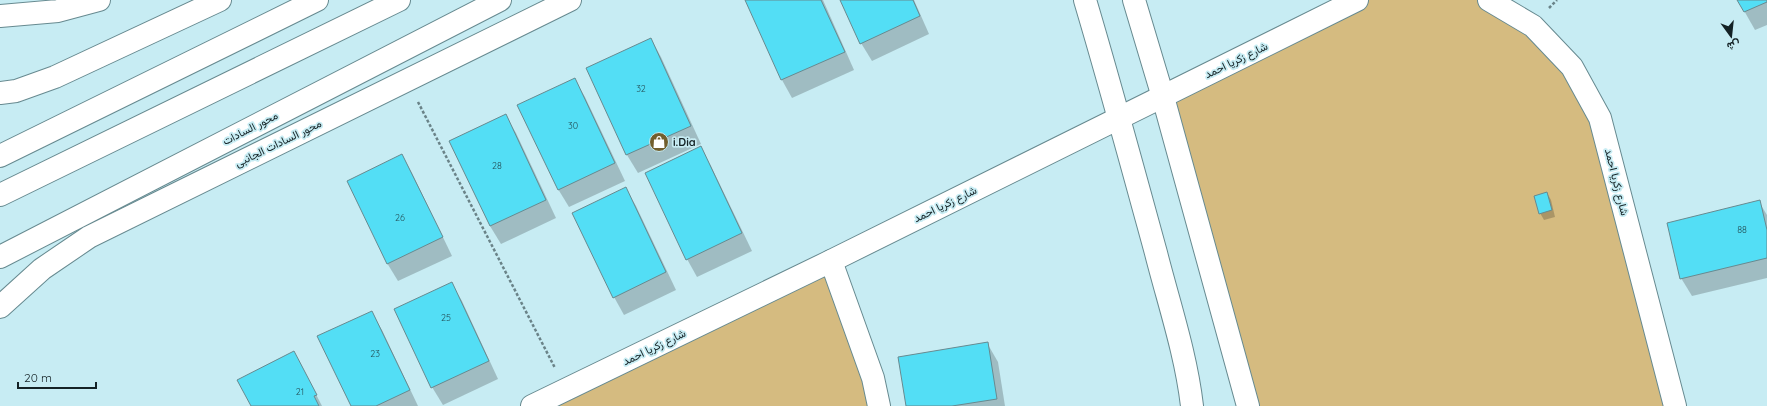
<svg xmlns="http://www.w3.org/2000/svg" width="1767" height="406" viewBox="0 0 1767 406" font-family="Quicksand,Vazirmatn,sans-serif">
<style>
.green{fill:#d5bb80}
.shadow{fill:#0003}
.building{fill:#53def5;stroke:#678a90}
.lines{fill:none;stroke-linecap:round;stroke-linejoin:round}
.minor-casing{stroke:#678a90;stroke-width:24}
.tertiary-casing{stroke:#678a90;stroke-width:24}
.primary-casing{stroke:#678a90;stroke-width:24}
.path{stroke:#6a8388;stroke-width:2.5;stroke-dasharray:3 2;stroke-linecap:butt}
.minor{stroke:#fff;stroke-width:22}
.tertiary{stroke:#fff;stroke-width:22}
.primary{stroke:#fff;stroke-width:22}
.labels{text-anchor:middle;stroke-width:3.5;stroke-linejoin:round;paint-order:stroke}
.number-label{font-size:9px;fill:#245159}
.street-label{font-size:11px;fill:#142225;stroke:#c7ecf3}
.poi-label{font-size:11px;font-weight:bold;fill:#142225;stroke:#c7ecf3;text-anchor:start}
</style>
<rect width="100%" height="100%" fill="#c7ecf3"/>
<g class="green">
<path d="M1357,0H1489L1533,26L1600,118L1675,406H1248L1163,97Z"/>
<path d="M831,261L879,406H532Z"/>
</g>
<g class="shadow">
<path d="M746,0H823L854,70L792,98L782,80Z"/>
<path d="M841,0H914L929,34L872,61L861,43Z"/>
<path d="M1738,0H1767V25L1755,30Z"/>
<path d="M651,39L661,57L701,144L638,173L627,155L587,68Z"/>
<path d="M574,79L585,97L625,181L569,207L558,189Z"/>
<path d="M505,115L516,133L556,218L501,244L490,226L450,141Z"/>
<path d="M701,148L711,166L752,251L697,277L687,259Z"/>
<path d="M402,155L412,173L452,256L398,281L387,263Z"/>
<path d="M625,188L636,206L676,290L624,315L614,297Z"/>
<path d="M1547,193L1551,200L1555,217L1544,220L1540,213Z"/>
<path d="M1759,202L1767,215V278L1692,296L1681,278Z"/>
<path d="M451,283L462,301L498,379L443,405L432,387Z"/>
<path d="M371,312L382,330L418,406H352Z"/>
<path d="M987,343L998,362L1005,406H907Z"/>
<path d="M304,371L322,406H252Z"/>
</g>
<g class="building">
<path d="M745,0H821L845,52L781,80Z"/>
<path d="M840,0H913L920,16L860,44Z"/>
<path d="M1737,0H1767V2L1744,12Z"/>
<path d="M651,38L691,126L626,155L586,68Z"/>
<path d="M575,78L615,163L558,190L517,105Z"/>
<path d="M506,114L546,200L490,226L449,141Z"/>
<path d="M701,146L742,233L686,260L645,173Z"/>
<path d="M402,154L443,237L387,264L347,181Z"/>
<path d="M626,187L666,272L613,298L572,213Z"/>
<path d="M1547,192L1552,210L1539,214L1534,196Z"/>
<path d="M1760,200L1767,230V258L1680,279L1667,223Z"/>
<path d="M452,282L489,361L431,388L394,309Z"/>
<path d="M372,311L410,390L376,406H351L317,336Z"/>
<path d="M988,342L997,399L952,406H906L898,357Z"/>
<path d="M294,351L317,395L314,396L319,406H251L237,380Z"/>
</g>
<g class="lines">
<defs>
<g id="minor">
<path d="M1085,0C1110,84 1133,169 1156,253C1169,304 1186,354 1192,406"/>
<path d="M1134,0L1163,97L1248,406"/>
<path d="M1489,0L1533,26L1572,67L1600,118L1675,406"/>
<path d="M831,261L873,378L879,406"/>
<path d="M532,406L831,261L1357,0"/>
</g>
<g id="tertiary">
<path d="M0,16L58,11L99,0"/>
<path d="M0,307L42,269L89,237L570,0"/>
</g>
<g id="primary">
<path d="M0,93L16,91L55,77L220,0"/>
<path d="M0,156L317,0"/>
<path d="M0,195L399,0"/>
<path d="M0,257L500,0"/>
</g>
</defs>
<use href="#minor" class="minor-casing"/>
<use href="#tertiary" class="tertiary-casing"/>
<use href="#primary" class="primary-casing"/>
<g class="path">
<path d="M1549,8L1557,0"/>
<path d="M418,102L555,368"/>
</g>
<use href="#minor" class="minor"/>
<use href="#tertiary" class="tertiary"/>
<use href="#primary" class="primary"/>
</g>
<defs>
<symbol id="shop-disc" viewBox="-11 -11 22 22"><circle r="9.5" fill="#725e2d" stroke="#c7ecf3"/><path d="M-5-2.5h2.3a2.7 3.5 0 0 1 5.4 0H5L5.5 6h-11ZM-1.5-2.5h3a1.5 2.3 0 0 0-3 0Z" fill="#fff"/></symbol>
</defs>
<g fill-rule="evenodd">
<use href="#shop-disc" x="648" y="131" width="22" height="22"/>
</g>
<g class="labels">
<g class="number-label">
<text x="641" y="92">32</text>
<text x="573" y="129">30</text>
<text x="497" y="169">28</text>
<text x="400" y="221">26</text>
<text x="1742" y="233">88</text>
<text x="446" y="321">25</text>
<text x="375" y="357">23</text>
<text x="300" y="395">21</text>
</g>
<g class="street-label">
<text transform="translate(1236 60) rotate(-26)" y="4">شارع زكريا احمد</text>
<text transform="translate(250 128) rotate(-27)" y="4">محور السادات</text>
<text transform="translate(278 143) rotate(-26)" y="4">محور السادات الجانبى</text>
<text transform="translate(1617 182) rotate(76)" y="4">شارع زكريا احمد</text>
<text transform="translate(945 204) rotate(-26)" y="4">شارع زكريا احمد</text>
<text transform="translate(654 347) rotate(-26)" y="4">شارع زكريا احمد</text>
</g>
<g class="poi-label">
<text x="673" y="146">i.Dia</text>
</g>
</g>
<g transform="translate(1731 36) rotate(165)" stroke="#c7ecf3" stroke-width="3" paint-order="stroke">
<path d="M0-3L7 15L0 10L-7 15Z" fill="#142225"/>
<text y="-6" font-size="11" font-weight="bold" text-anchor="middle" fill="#142225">ش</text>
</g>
<path d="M18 382v6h78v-6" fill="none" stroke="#142225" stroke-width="2"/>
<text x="24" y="382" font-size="12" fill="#142225" stroke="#c7ecf3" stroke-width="3" paint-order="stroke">20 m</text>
</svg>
